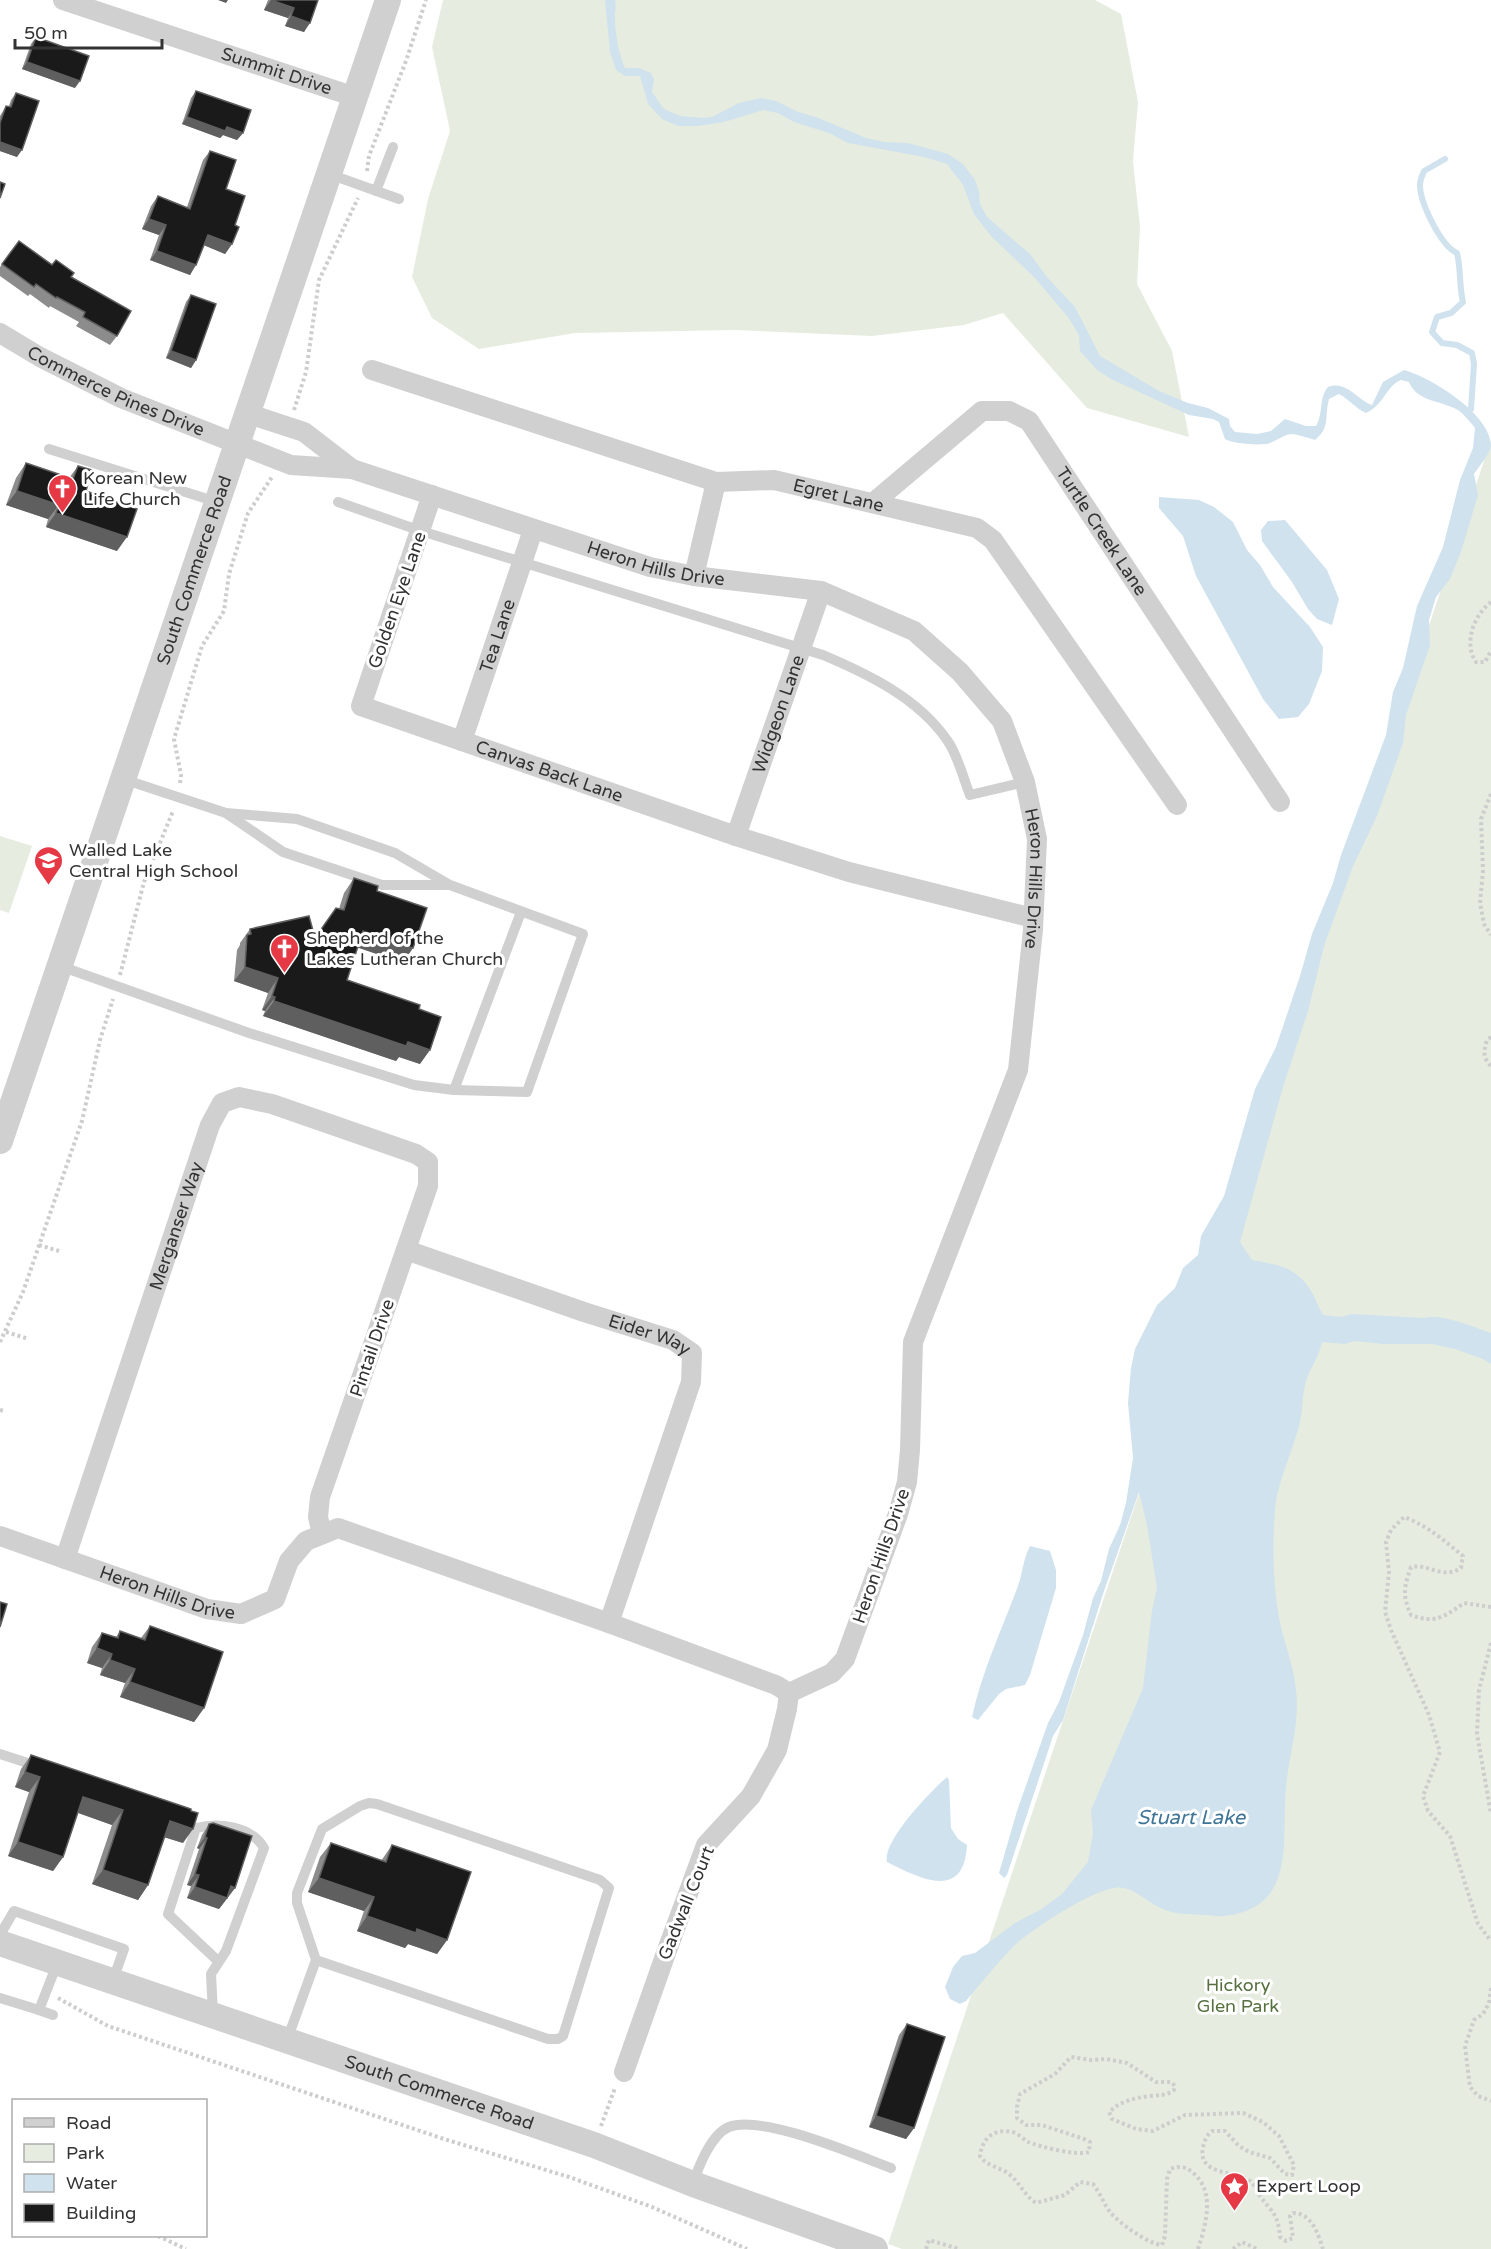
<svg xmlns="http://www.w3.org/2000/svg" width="1491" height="2249" viewBox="0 0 1491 2249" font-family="'Varela Round',sans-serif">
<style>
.green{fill:#e6ecdf}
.water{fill:#cfe2ee}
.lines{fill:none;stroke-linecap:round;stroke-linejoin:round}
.stream{stroke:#cfe2ee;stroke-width:6}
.path{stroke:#cdcdcd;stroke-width:4;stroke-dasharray:3 3;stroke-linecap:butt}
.service{stroke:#d0d0d0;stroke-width:10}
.minor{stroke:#d0d0d0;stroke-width:20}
.tertiary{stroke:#d0d0d0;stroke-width:26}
.wall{fill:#8c8c8c}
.shaded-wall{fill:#5f5f5f}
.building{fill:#1a1a1a;stroke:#5f5f5f;stroke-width:1.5}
.labels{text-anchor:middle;stroke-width:6;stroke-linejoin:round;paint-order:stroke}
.street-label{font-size:18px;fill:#333;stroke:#fff}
.poi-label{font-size:18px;fill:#333;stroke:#fff;text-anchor:start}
.park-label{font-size:18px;fill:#56703f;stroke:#fff}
.water-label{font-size:20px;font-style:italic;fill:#3f7597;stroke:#fff}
</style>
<rect width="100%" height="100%" fill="#fff"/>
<g class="green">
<path d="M443,0H1095L1121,14L1138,102L1133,161L1140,227L1137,284L1172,351L1189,437L1087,408L1003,313L964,325L872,336L735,330L575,333L479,349L432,318L412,277L428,199L450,131L432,47Z"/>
<path d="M1491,440V2249H902L888,2244Z"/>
<path d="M0,836L32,846L9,913L0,910Z"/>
</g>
<g class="water">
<path d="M605,0H615C617,7 614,12 615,19C615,32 619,56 625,68H639L651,73L654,79L652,92L664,109L680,116L703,118L712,117L739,103L761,98L776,101L798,112L816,117L866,138L884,142L908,143L948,154L963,164L975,180L979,192L980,204L987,217L1030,254L1047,277L1075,307L1100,356L1159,391L1188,403L1208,408L1229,419L1230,426L1235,432L1257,434L1271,431L1285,419L1306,426H1316C1324,413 1318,399 1328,387C1346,380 1356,399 1372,405L1383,382L1404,370C1430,377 1491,414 1491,446C1489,456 1479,466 1474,474L1478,495L1462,549L1450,579L1436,597L1429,620L1430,645L1406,715L1403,743L1377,816L1353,866L1324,946L1308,1011L1283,1087L1240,1242L1252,1260C1278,1265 1294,1266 1310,1289C1315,1297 1318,1307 1323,1315L1342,1317L1351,1314L1424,1318C1441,1313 1474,1327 1491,1333V1364L1483,1359L1455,1349L1432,1344H1384L1354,1341L1345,1344L1322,1342C1318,1360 1311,1366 1306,1381C1302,1394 1303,1409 1300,1422C1293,1451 1277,1482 1275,1511C1272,1549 1273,1590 1281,1627C1286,1648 1294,1668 1296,1690C1300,1723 1289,1754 1286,1787C1281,1840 1298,1908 1224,1916C1218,1917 1212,1915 1206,1915C1192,1914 1178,1915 1165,1910C1150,1904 1138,1891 1124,1888C1102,1882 1031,1930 1015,1945C997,1963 982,1982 966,2001L960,2004L950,1999L945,1987L953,1967L962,1956L975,1953L1015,1923L1040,1910L1062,1894L1088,1862L1093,1834L1091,1810L1143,1688L1152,1611L1157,1588L1147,1525L1139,1492L1103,1594L1063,1720L1053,1736L1007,1875L1004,1878L999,1873L1017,1811L1048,1723L1059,1702L1083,1635L1093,1598L1101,1581L1109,1549L1120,1525L1126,1503L1133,1458L1128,1403L1131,1368L1135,1349L1157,1305L1175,1288L1183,1268L1198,1255L1201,1236L1224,1196L1255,1089L1276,1047L1300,976L1312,934L1333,883L1341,855L1386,735L1393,692L1403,668L1417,606L1443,547L1460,480L1473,448L1475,428C1470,422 1465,415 1458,410C1440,400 1417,402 1409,382L1401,380C1386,386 1384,405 1366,413C1355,408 1349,399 1339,394L1329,399C1324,417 1331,427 1315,440C1308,438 1300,435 1292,434C1285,434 1278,440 1270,443C1262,446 1233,444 1225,439L1219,422L1213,419L1189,415L1111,379L1097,370L1080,351L1079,335L1068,317L1035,278L991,236L974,214L963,185L947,164L924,157L848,143L829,133L794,122L778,113L763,110L724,122L698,126H678L662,119L648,104L640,76H625L616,70L610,52Z"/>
<path d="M1159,497L1199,500L1214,507L1233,522L1247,550L1260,565L1273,587L1310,627L1323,647L1322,671L1309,704L1298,717L1279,719L1263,699L1196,576L1183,536L1159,508Z"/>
<path d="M1285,520L1327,570L1339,599L1332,625L1317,619L1308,609L1292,582L1262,541L1261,530L1268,521Z"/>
<path d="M1030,1546L1050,1551L1056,1570V1588L1030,1675L1025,1685L1006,1689L999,1694L978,1720L972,1717C982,1671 1002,1629 1018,1586C1023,1572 1023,1559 1030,1546Z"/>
<path d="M947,1777L949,1780L951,1828L958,1839L967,1845C964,1902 919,1878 887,1862C882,1841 931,1791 947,1777Z"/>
</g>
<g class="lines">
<path class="stream" d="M1445,159L1424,171C1422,176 1420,180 1420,185C1420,203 1441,246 1457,253C1461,269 1459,285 1463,302L1451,313L1437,317L1432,332L1442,343L1457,345L1472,353L1474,364L1471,409"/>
<g class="path">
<path d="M367,171L369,156L406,61L426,0"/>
<path d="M294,410L306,372L319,280L358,198"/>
<path d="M1491,602C1474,615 1463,643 1476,662H1485L1491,651"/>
<path d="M180,783L181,775L174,739L202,646L224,611L229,574L248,513L272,477"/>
<path d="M1491,794L1481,819L1483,871L1480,903L1484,924L1491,935"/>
<path d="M120,975L144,882L173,811"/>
<path d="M1491,1037L1487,1040C1484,1051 1482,1057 1491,1066"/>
<path d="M39,1245L59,1251"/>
<path d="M6,1332L29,1339"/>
<path d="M0,1342L23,1292L82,1121L100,1040L113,999"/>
<path d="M0,1410L4,1411"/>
<path d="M1491,1607L1464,1603C1444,1617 1435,1624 1411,1615C1402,1595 1404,1587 1411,1567C1428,1563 1442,1580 1461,1568L1463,1556C1445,1541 1426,1525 1404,1517L1391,1530L1386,1542L1389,1572L1385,1612L1391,1630L1429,1715L1440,1752L1423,1796L1428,1811L1450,1836L1478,1924L1491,1941"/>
<path d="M1491,1643L1479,1690L1477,1734L1491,1814"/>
<path d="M1491,1988L1489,2003L1483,2014L1474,2020L1465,2046L1470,2087L1478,2096L1491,2101"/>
<path d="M58,1998L108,2026L444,2139L569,2177L652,2207L747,2249"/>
<path d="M601,2126L615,2088"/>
<path d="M158,2236L186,2249"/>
<path d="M926,2249L929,2240L959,2249"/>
<path d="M1198,2249C1206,2224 1216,2191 1192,2172C1185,2166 1179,2166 1170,2169L1167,2179L1165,2236L1162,2245C1148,2244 1119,2223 1110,2212C1104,2204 1100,2193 1093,2184L1080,2182L1065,2195L1036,2203C1024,2195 1020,2183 1009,2174C1000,2167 986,2166 980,2156C982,2139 993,2128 1012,2132C1018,2133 1023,2139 1028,2142C1041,2147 1076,2156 1089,2152L1090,2142L1084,2139L1042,2125H1026L1017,2118V2107L1020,2094L1055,2074L1071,2057L1091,2060L1106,2059L1127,2063L1156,2082H1171L1175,2086L1174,2090C1166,2096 1159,2095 1150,2096C1134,2098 1121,2101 1109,2112L1112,2119L1136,2129L1153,2131L1185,2115L1243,2113L1263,2122L1279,2136L1294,2165L1292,2175L1285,2174L1270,2158L1249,2152L1239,2146L1225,2131H1212C1206,2136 1205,2140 1203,2147C1197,2176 1235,2170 1250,2181C1255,2185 1257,2191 1260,2196C1273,2214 1278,2213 1280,2237L1286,2241L1293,2238L1290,2216L1293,2213C1312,2213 1318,2234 1323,2249"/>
<path d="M1233,2249L1242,2242L1257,2249"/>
</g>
<g class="service">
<path d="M329,174L399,199"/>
<path d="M376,191L393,147"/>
<path d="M49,449L217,502"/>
<path d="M338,502L421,531L823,655C868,674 918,698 947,740C958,755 963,778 970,795L1025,782"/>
<path d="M226,813L283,852L382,885H447"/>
<path d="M60,966L249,1033L414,1085L454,1090L527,1092L583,934L450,885L395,853L297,819L226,813L123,779"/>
<path d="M454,1090L521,912"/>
<path d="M0,1754L40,1767"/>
<path d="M0,1935L14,1911L124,1949L113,1980"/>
<path d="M0,1998L39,2010L57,1964"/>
<path d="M39,2010L53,2015"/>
<path d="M213,2014L211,1974L226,1951L264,1848C251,1826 219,1822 196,1828L168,1914L219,1962"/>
<path d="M287,2040L316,1960L297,1903V1893L322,1829L360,1806L369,1803L377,1804L600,1880L609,1888L563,2036L558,2039H548L316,1960"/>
<path d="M693,2184C698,2168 711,2134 729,2127C762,2114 856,2155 891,2168"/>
</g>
<g class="minor">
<path id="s1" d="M63,0L355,97"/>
<path id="s2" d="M0,333L40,357L121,398L291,465L352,469L650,567L694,576L821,591L914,631L960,672L1002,721L1025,782L1037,839L1033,930L1018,1070L913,1342L910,1450L907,1482L898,1514L845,1659L832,1673L789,1693"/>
<path id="s3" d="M372,370L716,482L774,480L977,528L993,540L1177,805"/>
<path d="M246,413L304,432L352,469"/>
<path id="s4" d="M432,495L361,706L736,836L849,872L1033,918"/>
<path id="s5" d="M873,503L982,411H1009L1029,421L1280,802"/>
<path d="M694,576L716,482"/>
<path id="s6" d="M462,741L533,530"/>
<path id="s7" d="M736,836L821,591"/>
<path id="s8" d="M406,1250L584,1312L673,1340L692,1353L691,1382L609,1623"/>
<path id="s9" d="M0,1536L207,1609L241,1614L275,1599L289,1561L306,1541L338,1528L609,1623L776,1685L789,1693L787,1709L777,1750L751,1796L706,1845L666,1953L624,2072"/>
<path id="s10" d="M65,1559L210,1125L222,1103L239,1097L272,1104L416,1154L428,1162V1186L320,1497L318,1517L322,1534"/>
</g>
<g class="tertiary">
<path id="s11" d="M0,1141L388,0"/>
<path id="s12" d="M0,1943L594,2145L693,2184L875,2249"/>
</g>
</g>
<g class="wall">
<path d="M268,0H318L304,32L285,26L288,18L264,10Z"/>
<path d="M36,37L75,88L22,69L31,44Z"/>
<path d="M196,91L243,133L237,140L223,135L220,138L182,124L191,98Z"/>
<path d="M16,93L17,157L0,151V116L6,106H9L11,100Z"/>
<path d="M210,151L226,189L235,225L232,244L225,254L204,245L190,275L150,260L159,235L142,229L151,206L158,196L187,207L203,160Z"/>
<path d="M19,241L71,277L117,336L110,345L76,326L79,322L50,306L49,308L30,294L28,296L0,276V267Z"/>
<path d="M191,295L196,360L191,368L166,358L186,302Z"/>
<path d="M26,463L69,478L78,466L86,491L117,551L46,527L48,519L6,505L16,478Z"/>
<path d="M354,878L377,891L403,963L358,947L347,980L419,1009L420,1064L399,1057L396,1061L263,1016L265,1011L262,1010L268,993L234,981L237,950L240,945V943L250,929L315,938L339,909L344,893Z"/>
<path d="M150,1626L204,1708L194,1722L120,1697L125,1683L100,1675L102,1668L87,1663L92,1647L102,1633L116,1637L120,1631L141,1638Z"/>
<path d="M31,1755L183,1843L165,1837L148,1885L138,1900L92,1884L112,1825L78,1813L63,1857L53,1871L8,1856L29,1792L15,1787L21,1769Z"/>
<path d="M209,1824L235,1888L219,1909L187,1898L191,1886L187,1885L199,1849L197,1848L202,1835Z"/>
<path d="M331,1843L381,1861L392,1845L447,1940L437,1954L408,1944L405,1948L357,1931L364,1911L308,1892L320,1857Z"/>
<path d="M907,2024L914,2128L906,2139L869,2127L899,2035Z"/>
</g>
<g class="shaded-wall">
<path d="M218,0H228L226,3Z"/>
<path d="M271,0L294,8L288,18L264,10Z"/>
<path d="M291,16L310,23L304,32L285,26Z"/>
<path d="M27,62L80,81L75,88L22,69Z"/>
<path d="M187,117L227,127L243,133L237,140L223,135L220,138L182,124Z"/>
<path d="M0,142L22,150L17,157L0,151Z"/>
<path d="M149,219L166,225L159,235L142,229Z"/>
<path d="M208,235L232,244L225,254L201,244Z"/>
<path d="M157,251L196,265L190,275L150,260Z"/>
<path d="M171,351L196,360L191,368L166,358Z"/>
<path d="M17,491L59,505L48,519L6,505Z"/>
<path d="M56,513L127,537L117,551L46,527Z"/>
<path d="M363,931L413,948L403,963L353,946Z"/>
<path d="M245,967L278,978L268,993L234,981Z"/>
<path d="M272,996L275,997L265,1011L262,1010Z"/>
<path d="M274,1001L408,1042L430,1050L420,1064L399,1057L396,1061L263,1016Z"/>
<path d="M97,1648L112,1654L102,1668L87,1663Z"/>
<path d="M110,1660L135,1669L125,1683L100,1675Z"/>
<path d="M130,1682L204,1708L194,1722L120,1697Z"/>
<path d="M25,1772L40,1777L29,1792L15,1787Z"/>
<path d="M83,1797L123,1810L112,1825L73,1811Z"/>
<path d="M170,1821L193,1829L183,1843L160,1836Z"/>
<path d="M205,1837L207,1838L199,1849L197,1848Z"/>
<path d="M18,1842L63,1857L53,1871L8,1856Z"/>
<path d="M103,1870L148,1885L138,1900L92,1884Z"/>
<path d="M195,1874L199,1875L191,1886L187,1885Z"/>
<path d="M319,1878L374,1897L364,1911L308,1892Z"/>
<path d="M231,1886L235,1888L219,1909L187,1898L195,1887Z"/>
<path d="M367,1916L417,1929L447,1940L437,1954L408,1944L405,1948L357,1931Z"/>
<path d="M876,2116L914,2128L906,2139L869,2127Z"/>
</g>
<g class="building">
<path d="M271,0H318L310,23L291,16L294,8Z"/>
<path d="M36,37L89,56L80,81L27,62Z"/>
<path d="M196,91L251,110L243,133L227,127L225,131L187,117Z"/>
<path d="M16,93L39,101L22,150L0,142V123L6,106L11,107Z"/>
<path d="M210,151L236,160L226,189L245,196L235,225L239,227L232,244L208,235L196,265L157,251L166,225L149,219L158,196L190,209Z"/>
<path d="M0,182L5,184L0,198Z"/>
<path d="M19,241L52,265L56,260L74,273L71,277L131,311L117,336L83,317L85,312L57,297L56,298L36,284L34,287L2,264Z"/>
<path d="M191,295L216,304L196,360L171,351Z"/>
<path d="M26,463L73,479L78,466L92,470L86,491L137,509L127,537L56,513L59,505L17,491Z"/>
<path d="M354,878L378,886L377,891L427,908L413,948L363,931L347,980L420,1005L419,1009L441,1017L430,1050L408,1042L406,1046L274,1001L275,997L272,996L278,978L245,967L247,935L251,934L250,929L309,916L315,938L336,908L344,910Z"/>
<path d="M0,1602L7,1604L0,1627Z"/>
<path d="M150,1626L223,1652L204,1708L130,1682L135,1669L110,1660L112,1654L97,1648L102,1633L118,1638L120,1631L145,1640Z"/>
<path d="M31,1755L191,1809V1811L198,1813L193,1829L170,1821L148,1885L103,1870L123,1810L83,1797L63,1857L18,1842L40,1777L25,1772Z"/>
<path d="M213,1823L252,1836L235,1888L231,1886L227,1898L195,1887L199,1875L195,1874L207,1838L205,1837L209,1824Z"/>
<path d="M331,1843L386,1862L392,1845L471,1872L447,1940L417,1929L416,1933L367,1916L374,1897L319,1878Z"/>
<path d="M907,2024L945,2037L914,2128L876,2116Z"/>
</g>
<defs>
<symbol id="church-pin" viewBox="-11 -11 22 30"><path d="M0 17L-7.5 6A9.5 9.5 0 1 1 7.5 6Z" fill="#e63946" stroke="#fff"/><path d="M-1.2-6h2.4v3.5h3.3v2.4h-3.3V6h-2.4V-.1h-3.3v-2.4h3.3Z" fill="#fff"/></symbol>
<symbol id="school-pin" viewBox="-11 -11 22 30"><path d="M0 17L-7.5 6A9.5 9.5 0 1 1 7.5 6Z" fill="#e63946" stroke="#fff"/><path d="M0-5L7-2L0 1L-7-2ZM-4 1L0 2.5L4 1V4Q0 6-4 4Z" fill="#fff"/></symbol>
<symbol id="sight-pin" viewBox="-11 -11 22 30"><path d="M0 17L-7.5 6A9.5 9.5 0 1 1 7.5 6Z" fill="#e63946" stroke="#fff"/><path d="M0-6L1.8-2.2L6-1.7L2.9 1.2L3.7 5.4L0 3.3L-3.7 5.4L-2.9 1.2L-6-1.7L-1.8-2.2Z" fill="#fff"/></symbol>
</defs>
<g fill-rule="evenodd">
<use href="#church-pin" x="46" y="472" width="33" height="45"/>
<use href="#school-pin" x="32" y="844" width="33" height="45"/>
<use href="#church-pin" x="268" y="932" width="33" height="45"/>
<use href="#sight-pin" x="1218" y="2170" width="33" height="45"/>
</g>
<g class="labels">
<g class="street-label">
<text dy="6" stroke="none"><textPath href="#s1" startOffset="225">Summit Drive</textPath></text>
<text dy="6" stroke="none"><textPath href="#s2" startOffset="130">Commerce Pines Drive</textPath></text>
<text dy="6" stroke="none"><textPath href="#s3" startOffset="486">Egret Lane</textPath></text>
<text dy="6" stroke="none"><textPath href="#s5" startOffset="324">Turtle Creek Lane</textPath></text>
<text dy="6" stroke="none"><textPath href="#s2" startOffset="700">Heron Hills Drive</textPath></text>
<text dy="6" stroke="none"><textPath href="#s11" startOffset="603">South Commerce Road</textPath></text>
<text transform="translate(397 600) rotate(-71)" y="6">Golden Eye Lane</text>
<text dy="6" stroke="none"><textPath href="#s6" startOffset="111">Tea Lane</textPath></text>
<text dy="6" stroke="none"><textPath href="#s7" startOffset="129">Widgeon Lane</textPath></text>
<text dy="6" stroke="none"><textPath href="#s4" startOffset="422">Canvas Back Lane</textPath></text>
<text dy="6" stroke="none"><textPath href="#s2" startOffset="1258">Heron Hills Drive</textPath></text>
<text dy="6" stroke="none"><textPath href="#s10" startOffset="351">Merganser Way</textPath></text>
<text dy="6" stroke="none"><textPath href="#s8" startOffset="258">Eider Way</textPath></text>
<text transform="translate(372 1348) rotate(-71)" y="6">Pintail Drive</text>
<text transform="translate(881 1556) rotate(-71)" y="6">Heron Hills Drive</text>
<text dy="6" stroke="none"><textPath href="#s9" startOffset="177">Heron Hills Drive</textPath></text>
<text transform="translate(686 1903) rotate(-68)" y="6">Gadwall Court</text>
<text dy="6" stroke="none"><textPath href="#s12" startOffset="464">South Commerce Road</textPath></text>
</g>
<g class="poi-label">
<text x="83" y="484">Korean New<tspan x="83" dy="21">Life Church</tspan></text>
<text x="69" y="856">Walled Lake<tspan x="69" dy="21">Central High School</tspan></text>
<text x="306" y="944">Shepherd of the<tspan x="306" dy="21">Lakes Lutheran Church</tspan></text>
<text x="1256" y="2192">Expert Loop</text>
</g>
<g class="park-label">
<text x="1238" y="1991">Hickory<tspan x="1238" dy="21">Glen Park</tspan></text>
</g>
<g class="water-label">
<text x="1191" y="1824">Stuart Lake</text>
</g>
</g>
<rect x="12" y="2099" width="195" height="138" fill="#ffffff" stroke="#adadad" stroke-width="1.5"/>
<rect x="24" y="2118" width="30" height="9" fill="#d0d0d0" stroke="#adadad" stroke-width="1.5"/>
<text x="66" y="2129" font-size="18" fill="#333333">Road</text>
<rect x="24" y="2144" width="30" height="18" fill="#e6ecdf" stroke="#adadad" stroke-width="1.5"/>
<text x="66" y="2159" font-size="18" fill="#333333">Park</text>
<rect x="24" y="2174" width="30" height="18" fill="#cfe2ee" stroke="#adadad" stroke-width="1.5"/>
<text x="66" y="2189" font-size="18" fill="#333333">Water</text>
<rect x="24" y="2204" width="30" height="18" fill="#1a1a1a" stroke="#adadad" stroke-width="1.5"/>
<text x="66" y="2219" font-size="18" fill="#333333">Building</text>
<path d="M15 39v9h147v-9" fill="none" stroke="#333333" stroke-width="3"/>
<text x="24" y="39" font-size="18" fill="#333333" stroke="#ffffff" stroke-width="4.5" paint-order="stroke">50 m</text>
</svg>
